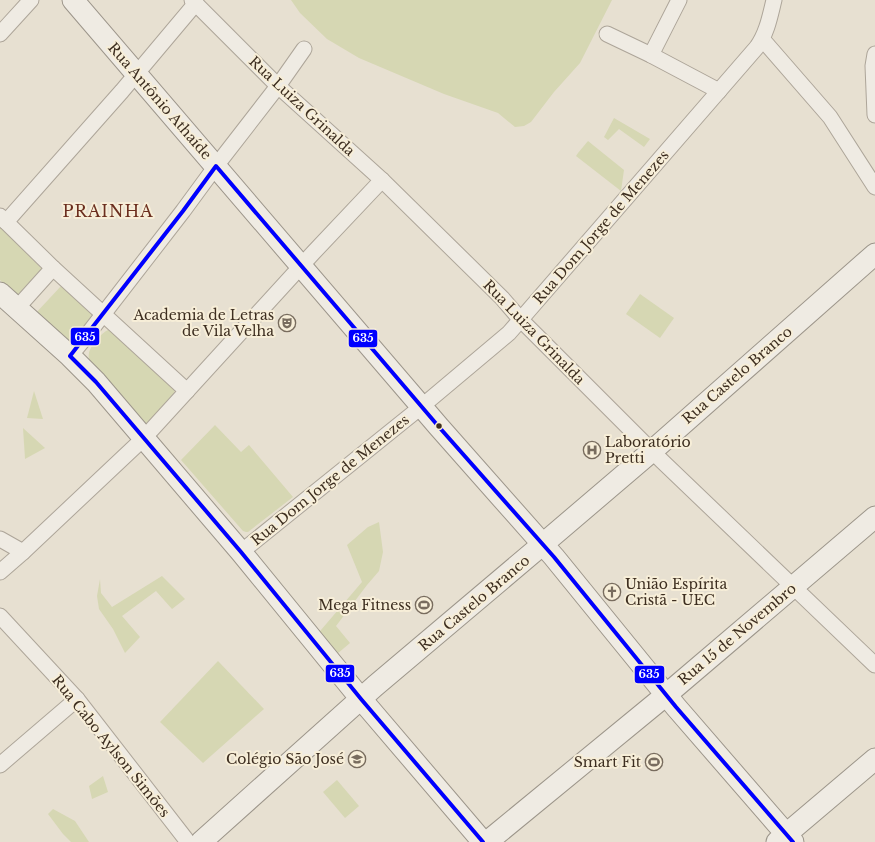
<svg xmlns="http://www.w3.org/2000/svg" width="875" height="842" viewBox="0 0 875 842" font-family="'Libre Baskerville',serif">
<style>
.green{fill:#d6d7b3}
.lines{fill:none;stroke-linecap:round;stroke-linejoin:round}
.street-casing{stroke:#ada599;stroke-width:17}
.secondary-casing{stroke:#9c958a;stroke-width:23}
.street{stroke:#efebe3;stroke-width:15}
.secondary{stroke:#efebe3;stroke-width:21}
.bus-1-casing{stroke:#f7eed8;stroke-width:7}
.bus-1{stroke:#00f;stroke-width:4}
.bus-dot{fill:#3d2e20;stroke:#f7eed8;stroke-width:1.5}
.labels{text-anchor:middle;stroke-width:4;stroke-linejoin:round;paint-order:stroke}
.street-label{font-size:14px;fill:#3d2e20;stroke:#f7eed8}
.poi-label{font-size:14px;fill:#3d2e20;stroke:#f7eed8;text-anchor:end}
.quarter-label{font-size:16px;letter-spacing:1px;fill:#6b2e1e;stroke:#f7eed8}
.line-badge{stroke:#f7eed8;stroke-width:1.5}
.badge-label{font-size:11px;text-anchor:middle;font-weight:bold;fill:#fff}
</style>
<rect width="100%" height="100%" fill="#e7e0d1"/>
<g class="green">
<path d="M291,0H612L580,63L554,92L531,122L524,126L515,127L498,113L444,94L359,58L327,39L300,13Z"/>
<path d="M614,118L650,139L644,147L619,129L608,140L604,137Z"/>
<path d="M588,141L624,170L621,191L576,156L578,153Z"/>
<path d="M0,226L44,271L17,297L0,280Z"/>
<path d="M62,285L97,316L71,348L35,314Z"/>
<path d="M640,294L674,318L660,338L626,314Z"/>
<path d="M108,330H111L175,388L174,395L149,423H144L91,363C89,360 88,357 89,353C90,347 101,333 108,330Z"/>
<path d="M34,391L43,419L27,418Z"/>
<path d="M215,425L241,452L249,445L293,497L248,532H246L243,531L181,460Z"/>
<path d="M23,428L45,448L25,459Z"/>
<path d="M379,522L383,552L379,571L367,585L336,626L350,643L337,654L315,637L362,582L347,545L368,527Z"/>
<path d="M162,576L185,599L172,609L156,591L122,616L140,637L125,653L113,629L99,609L97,596L100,579L101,593L112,607Z"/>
<path d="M218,661L264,709L203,763L160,722Z"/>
<path d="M103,776L108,792L92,799L89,786Z"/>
<path d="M337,780L359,806L345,818L323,792Z"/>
<path d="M53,809L75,821L89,842H71L63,834L48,814Z"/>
</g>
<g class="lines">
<defs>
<g id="street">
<path d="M192,0L278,86L382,180L502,298L520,319L662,461L875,665"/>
<path d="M0,34L31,0"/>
<path d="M607,34L651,55L719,91"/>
<path d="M763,40L830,117L875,187"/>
<path d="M875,54L873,66L875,115"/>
<path d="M651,55L679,0"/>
<path d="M0,216L53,268L187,391"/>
<path d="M6,222L122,91L196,3"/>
<path d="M17,308L53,268"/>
<path d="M70,356L84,339L183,211L216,166L278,86L304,49"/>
<path d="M0,539L23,552"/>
<path d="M241,552L421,407L509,333L757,47C767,33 770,16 774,0"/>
<path d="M0,572L23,552L144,438L313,253L382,180"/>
<path d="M0,616L77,699L188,842"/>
<path d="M0,765L77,699"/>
</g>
<g id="secondary">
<path d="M73,0L439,427L554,557L676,707L793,842"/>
<path d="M0,293L70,356L96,382L241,552L361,699L483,842"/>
<path d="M201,842L375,686L543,544L652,451L875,254"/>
<path d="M487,842L666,695L875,517"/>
<path d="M777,842L875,759"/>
</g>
</defs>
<use href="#street" class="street-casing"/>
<use href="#secondary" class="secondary-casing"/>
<use href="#street" class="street"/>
<use href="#secondary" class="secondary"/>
<defs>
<path id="bus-1" d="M483,842L361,699L241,552L96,382L70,356L183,211L216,166L439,427L554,557L676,707L793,842"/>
</defs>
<use href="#bus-1" class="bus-1-casing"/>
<use href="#bus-1" class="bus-1"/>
</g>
<defs>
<symbol id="theatre-ring" viewBox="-11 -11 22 22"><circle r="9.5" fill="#f7eed8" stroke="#786c5e" stroke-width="1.5"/><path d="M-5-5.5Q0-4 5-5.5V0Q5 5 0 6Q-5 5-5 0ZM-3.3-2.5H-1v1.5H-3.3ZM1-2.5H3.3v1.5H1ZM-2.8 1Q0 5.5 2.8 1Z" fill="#786c5e"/></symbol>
<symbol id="hospital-ring" viewBox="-11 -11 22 22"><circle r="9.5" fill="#f7eed8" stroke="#786c5e" stroke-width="1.5"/><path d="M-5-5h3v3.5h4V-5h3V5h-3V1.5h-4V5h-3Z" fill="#786c5e"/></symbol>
<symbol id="church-ring" viewBox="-11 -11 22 22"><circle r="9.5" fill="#f7eed8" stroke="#786c5e" stroke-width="1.5"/><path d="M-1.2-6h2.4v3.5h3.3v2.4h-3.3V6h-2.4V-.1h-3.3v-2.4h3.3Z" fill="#786c5e"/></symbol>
<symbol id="stadium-ring" viewBox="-11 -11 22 22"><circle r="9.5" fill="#f7eed8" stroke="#786c5e" stroke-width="1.5"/><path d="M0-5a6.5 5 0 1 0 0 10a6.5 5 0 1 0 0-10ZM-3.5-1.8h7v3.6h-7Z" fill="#786c5e"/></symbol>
<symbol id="school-ring" viewBox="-11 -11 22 22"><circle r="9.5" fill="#f7eed8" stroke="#786c5e" stroke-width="1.5"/><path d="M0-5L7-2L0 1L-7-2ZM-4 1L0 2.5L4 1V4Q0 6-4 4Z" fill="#786c5e"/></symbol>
</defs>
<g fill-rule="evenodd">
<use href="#theatre-ring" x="277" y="313" width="20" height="20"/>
<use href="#hospital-ring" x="582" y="440" width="20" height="20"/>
<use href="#church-ring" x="602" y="582" width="20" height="20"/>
<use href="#stadium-ring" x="414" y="595" width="20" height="20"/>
<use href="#school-ring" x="347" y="749" width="20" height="20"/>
<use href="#stadium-ring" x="644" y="752" width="20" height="20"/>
</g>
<circle class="bus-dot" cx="439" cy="426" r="3.5"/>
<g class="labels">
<g class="street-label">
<text transform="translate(160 101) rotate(49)" y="5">Rua Antônio Athaíde</text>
<text transform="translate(302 106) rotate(43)" y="5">Rua Luiza Grinalda</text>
<text transform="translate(601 227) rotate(-49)" y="5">Rua Dom Jorge de Menezes</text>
<text transform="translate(534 332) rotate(46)" y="5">Rua Luiza Grinalda</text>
<text transform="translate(737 375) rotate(-41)" y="5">Rua Castelo Branco</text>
<text transform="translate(330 480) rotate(-39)" y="5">Rua Dom Jorge de Menezes</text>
<text transform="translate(474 603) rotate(-40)" y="5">Rua Castelo Branco</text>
<text transform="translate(737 634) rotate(-40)" y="5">Rua 15 de Novembro</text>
<text transform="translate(111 746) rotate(51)" y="5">Rua Cabo Aylson Simões</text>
</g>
<g class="poi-label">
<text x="274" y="320">Academia de Letras<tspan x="274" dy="16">de Vila Velha</tspan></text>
<text x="605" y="447" text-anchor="start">Laboratório<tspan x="605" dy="16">Pretti</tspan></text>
<text x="625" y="589" text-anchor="start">União Espírita<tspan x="625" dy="16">Cristã - UEC</tspan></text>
<text x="411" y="610">Mega Fitness</text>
<text x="344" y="764">Colégio São José</text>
<text x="641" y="767">Smart Fit</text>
</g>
<g class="quarter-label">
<text x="108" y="217">PRAINHA</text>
</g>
</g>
<g class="line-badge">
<rect x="70" y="327" width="30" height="19" rx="4" fill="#00f"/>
<rect x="348" y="329" width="30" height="19" rx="4" fill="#00f"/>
<rect x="325" y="664" width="30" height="19" rx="4" fill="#00f"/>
<rect x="634" y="665" width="31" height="19" rx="4" fill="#00f"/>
</g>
<g class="badge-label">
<text x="85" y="341">635</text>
<text x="363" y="342">635</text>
<text x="340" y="677">635</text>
<text x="649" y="678">635</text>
</g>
</svg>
